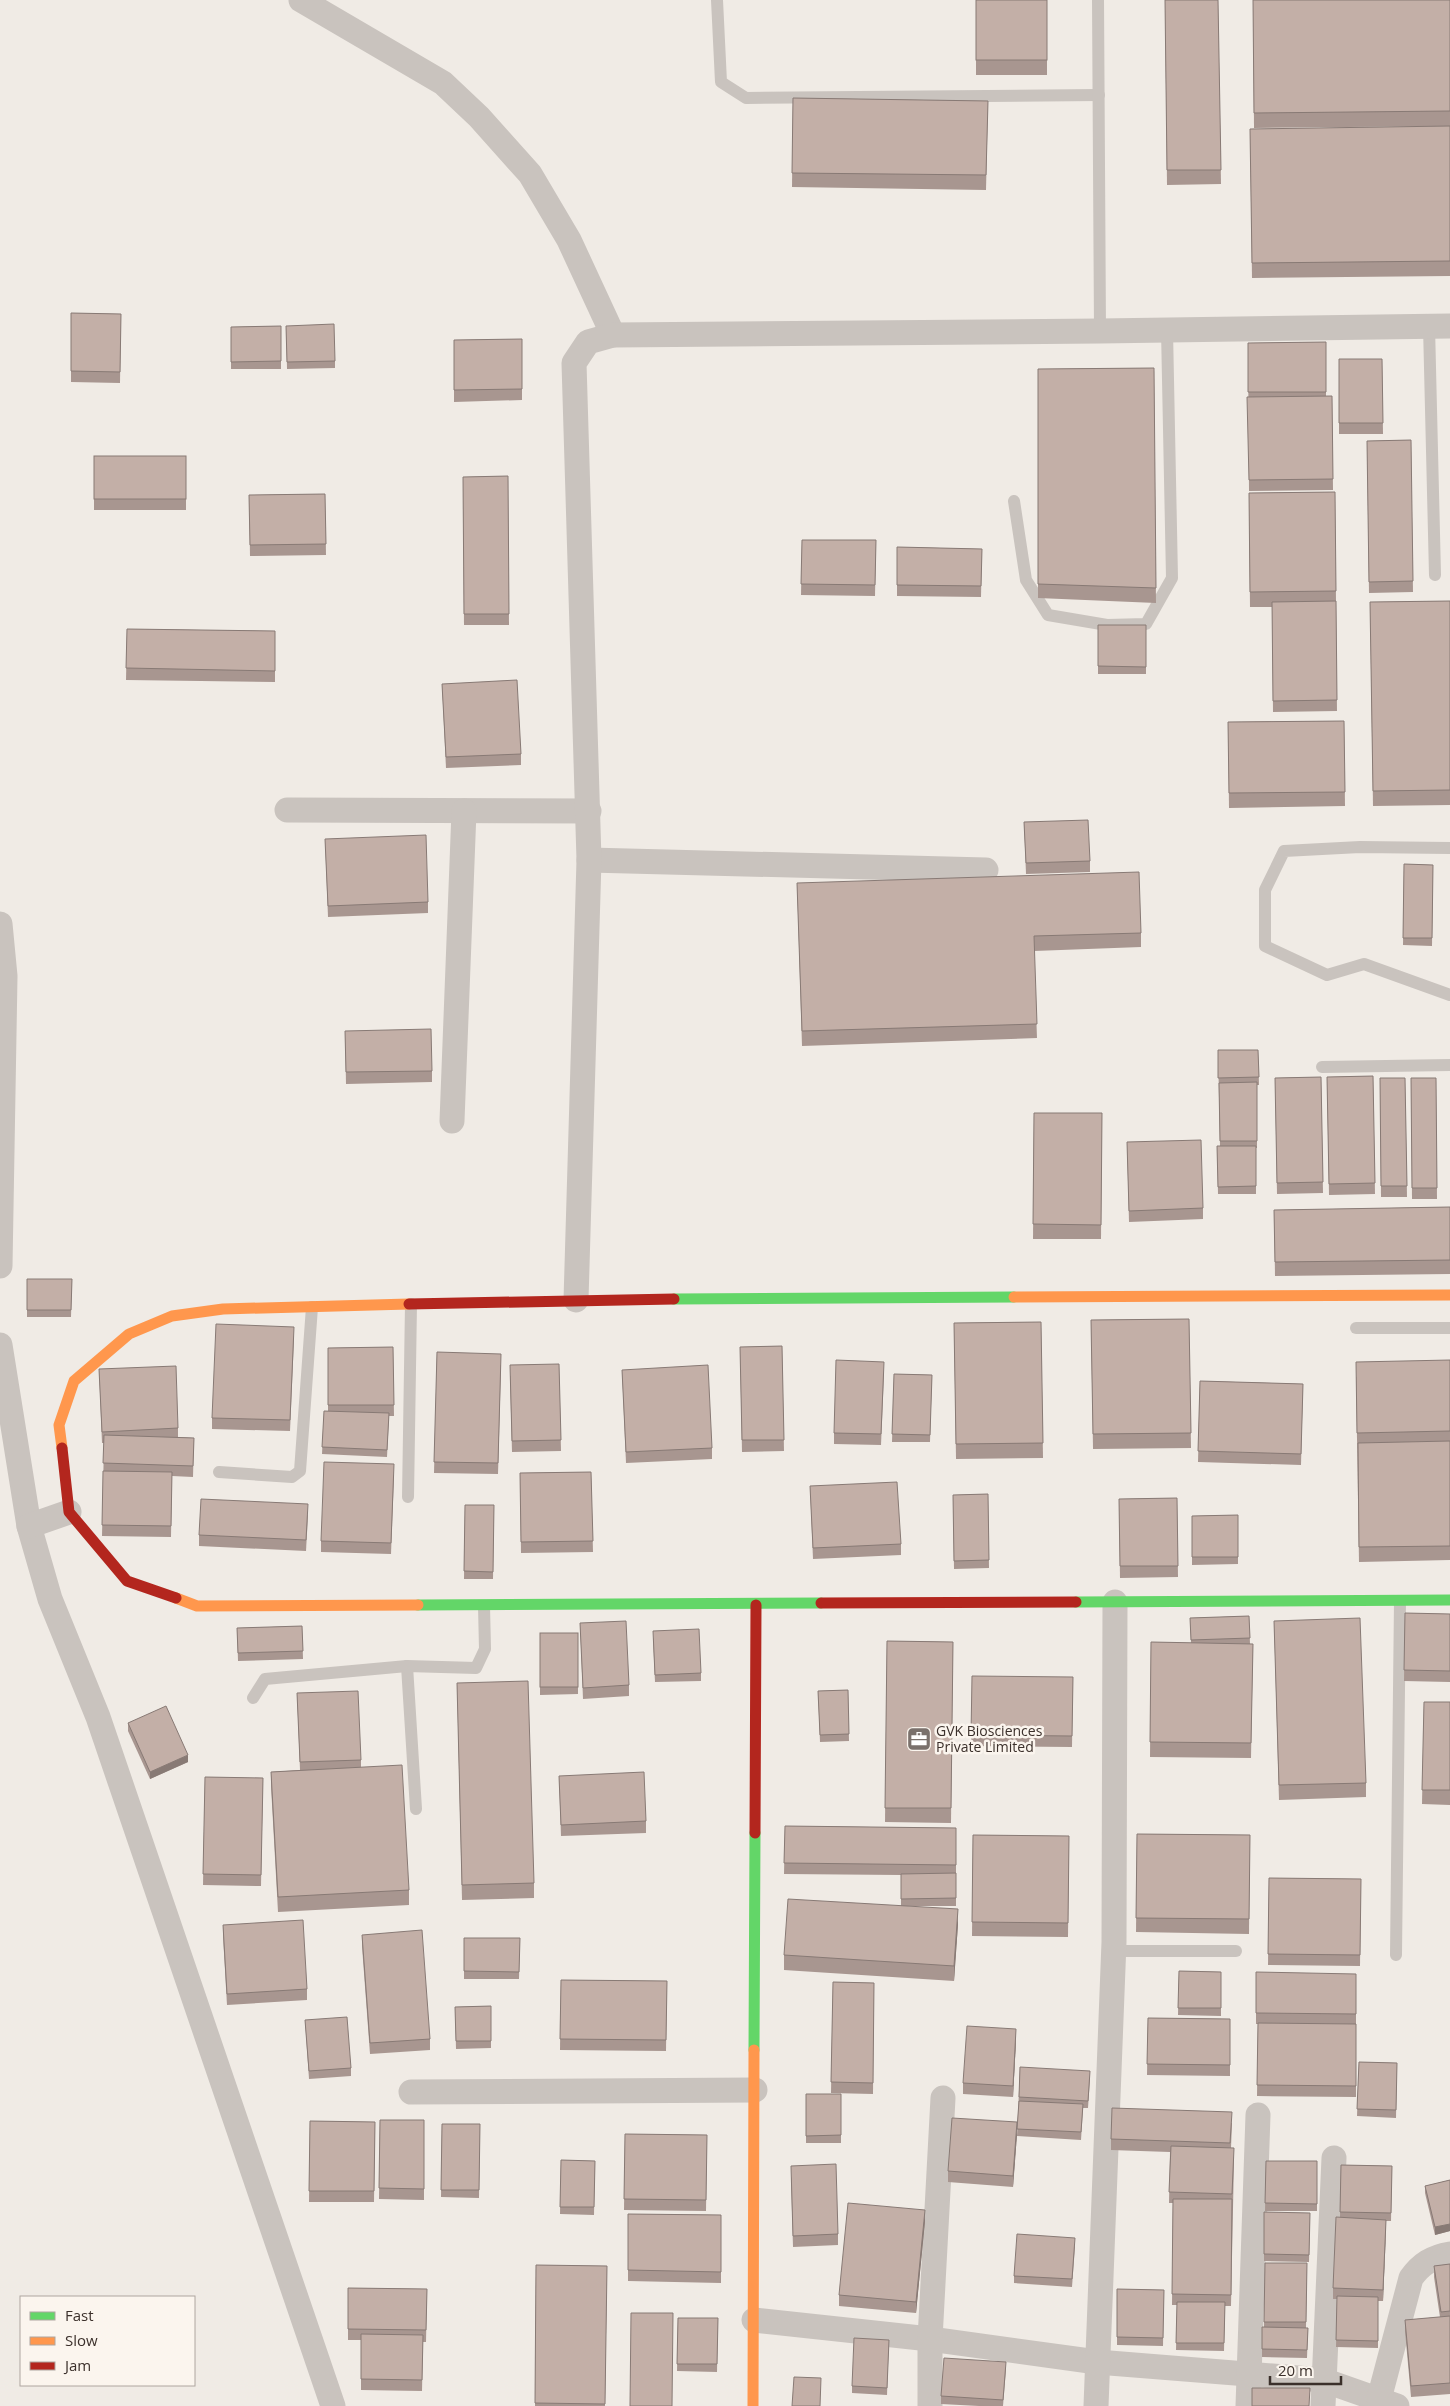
<svg xmlns="http://www.w3.org/2000/svg" width="1450" height="2406" viewBox="0 0 1450 2406" font-family="'Open Sans',sans-serif">
<style>
.lines{fill:none;stroke-linecap:round;stroke-linejoin:round}
.lane{stroke:#c9c3be;stroke-width:12}
.street{stroke:#c9c3be;stroke-width:25}
.fast{stroke:#63d668;stroke-width:11}
.slow{stroke:#ff974d;stroke-width:11}
.jam{stroke:#b3261e;stroke-width:11}
.wall{fill:#a89690}
.shaded-wall{fill:#887a75}
.building{fill:#c3afa7;stroke:#887a75}
.labels{text-anchor:middle;stroke-width:5;stroke-linejoin:round;paint-order:stroke}
.poi-label{font-size:14px;fill:#3b302b;stroke:#fbf5ee;text-anchor:start}
</style>
<rect width="100%" height="100%" fill="#f0ebe5"/>
<g class="lines">
<g class="lane">
<path d="M717,0L721,82L746,98L1099,95"/>
<path d="M1098,0L1100,331"/>
<path d="M1429,326L1435,575"/>
<path d="M1014,501L1026,580L1048,615L1107,625L1146,624L1172,578L1167,330"/>
<path d="M1450,848L1360,847L1284,851L1265,890V946L1327,975L1364,964L1450,995"/>
<path d="M1322,1067L1450,1065"/>
<path d="M1356,1328H1450"/>
<path d="M219,1472L292,1477L300,1471L312,1307"/>
<path d="M408,1497L411,1304"/>
<path d="M407,1666L416,1809"/>
<path d="M253,1698L265,1679L407,1666L476,1668L485,1649L484,1606"/>
<path d="M1114,1951H1236"/>
<path d="M1396,1955L1400,1601"/>
</g>
<g class="street">
<path d="M301,0L443,83L479,117L530,174L569,240L613,335"/>
<path d="M287,810L589,811"/>
<path d="M589,860L986,870"/>
<path d="M0,924L5,976L0,1266"/>
<path d="M452,1121L464,811"/>
<path d="M576,1300L589,860L574,363L588,342L613,335L1100,331L1450,326"/>
<path d="M0,1345L29,1526L50,1599L98,1717L333,2406"/>
<path d="M29,1526L69,1512"/>
<path d="M411,2092L755,2090"/>
<path d="M754,2320L930,2339L1097,2362L1323,2380L1397,2406"/>
<path d="M1379,2399L1411,2278C1421,2264 1432,2257 1450,2254"/>
<path d="M930,2406V2339L943,2098"/>
<path d="M1096,2406L1114,1942L1115,1602"/>
<path d="M1248,2406L1258,2115"/>
<path d="M1323,2406L1334,2158"/>
</g>
<g class="fast">
<path d="M674,1299L1014,1297"/>
<path d="M1076,1602L1450,1600"/>
<path d="M418,1605L821,1603"/>
<path d="M754,2050L755,1833"/>
</g>
<g class="slow">
<path d="M1014,1297L1450,1295"/>
<path d="M62,1448L59,1425L74,1381L129,1334L172,1316L223,1309L409,1304"/>
<path d="M176,1598L197,1606L418,1605"/>
<path d="M753,2406L754,2050"/>
</g>
<g class="jam">
<path d="M409,1304L674,1299"/>
<path d="M62,1448L69,1512L127,1581L176,1598"/>
<path d="M821,1603L1076,1602"/>
<path d="M755,1833L756,1605"/>
</g>
</g>
<g class="wall">
<rect x="976" y="0" width="71" height="75"/>
<path d="M1165,0H1218L1221,184L1167,185Z"/>
<path d="M1253,0H1450V126L1254,128Z"/>
<path d="M793,98L988,101L986,190L792,187Z"/>
<path d="M1450,126V276L1252,278L1250,129Z"/>
<path d="M71,313L121,314L120,383L71,382Z"/>
<path d="M281,326V369H231V327Z"/>
<path d="M286,326L335,361V368L287,369Z"/>
<path d="M522,339V400L454,402V340Z"/>
<path d="M1326,342V396H1332L1333,490L1249,491L1248,343Z"/>
<path d="M1339,359H1382L1383,434H1339Z"/>
<path d="M1154,368L1156,603L1038,598V369Z"/>
<path d="M1411,440L1413,592L1369,593L1367,441Z"/>
<rect x="94" y="456" width="92" height="54"/>
<path d="M508,476L509,625H464L463,477Z"/>
<path d="M1335,492L1337,711L1273,712L1272,607H1250L1249,493Z"/>
<path d="M325,494L326,555L250,556L249,495Z"/>
<path d="M802,540H876L875,596L801,595Z"/>
<path d="M897,547L982,549L981,597L897,596Z"/>
<path d="M1450,601V805L1373,806L1370,602Z"/>
<rect x="1098" y="625" width="48" height="49"/>
<path d="M127,629L275,631V682L126,680Z"/>
<path d="M442,684L521,754V765L446,768Z"/>
<path d="M1344,721L1345,806L1229,808L1228,722Z"/>
<path d="M1024,822L1090,861V872L1026,874Z"/>
<path d="M325,839L428,902V913L328,917Z"/>
<path d="M1404,864L1433,865L1432,946L1403,945Z"/>
<path d="M797,883L1141,933V947L1034,951L1037,1038L802,1046Z"/>
<path d="M345,1031L432,1071V1082L346,1084Z"/>
<path d="M1218,1050H1258L1259,1085H1257V1148H1256V1194H1218L1217,1146H1220Z"/>
<path d="M1373,1076L1375,1194L1329,1195L1327,1077Z"/>
<path d="M1321,1077L1323,1193L1277,1194L1275,1078Z"/>
<path d="M1380,1078H1405L1407,1197H1381Z"/>
<path d="M1411,1078H1436L1437,1199H1412Z"/>
<path d="M1034,1113H1102L1101,1239H1033Z"/>
<path d="M1127,1142L1203,1208V1219L1129,1222Z"/>
<path d="M1450,1207V1274L1275,1276L1274,1210Z"/>
<path d="M27,1279H72L71,1317H27Z"/>
<path d="M1189,1319L1191,1448L1093,1449L1091,1320Z"/>
<path d="M1041,1322L1043,1458L956,1459L954,1323Z"/>
<path d="M294,1338L290,1431L212,1429V1418Z"/>
<path d="M782,1346L784,1451L742,1452L740,1347Z"/>
<path d="M393,1347L394,1416H389L387,1457L322,1454L324,1411H328V1348Z"/>
<path d="M437,1352L501,1365L498,1474L434,1473Z"/>
<path d="M1450,1360V1560L1359,1562L1356,1377Z"/>
<path d="M559,1364L561,1451L512,1452L510,1376Z"/>
<path d="M99,1369L178,1428V1437L194,1438L193,1477L172,1476L171,1537L102,1536L104,1443H102Z"/>
<path d="M622,1370L712,1448V1459L626,1463Z"/>
<path d="M884,1373L881,1445L834,1444V1433Z"/>
<path d="M894,1374L932,1375L930,1442H892Z"/>
<path d="M1200,1381L1303,1384L1301,1465L1198,1462Z"/>
<path d="M591,1472L593,1552L521,1553L520,1473Z"/>
<path d="M394,1475L391,1554L321,1552V1541Z"/>
<path d="M810,1486L901,1544V1555L813,1559Z"/>
<path d="M988,1494L989,1568L954,1569L953,1495Z"/>
<path d="M1177,1498L1178,1577L1120,1578L1119,1499Z"/>
<path d="M465,1505H494L493,1579H464Z"/>
<path d="M308,1515L306,1551L199,1546V1535Z"/>
<path d="M1238,1515V1564L1192,1565V1516Z"/>
<path d="M1405,1613L1450,1614V1682L1404,1681Z"/>
<path d="M1249,1616L1250,1644H1253L1251,1758L1150,1757L1151,1642L1191,1643L1190,1618Z"/>
<path d="M1274,1621L1366,1783V1797L1279,1800Z"/>
<path d="M580,1623L629,1685V1696L583,1699Z"/>
<path d="M302,1626L303,1659L238,1661L237,1628Z"/>
<path d="M540,1633H578V1694L540,1695Z"/>
<path d="M653,1638L701,1673V1681L655,1682Z"/>
<path d="M887,1641L953,1642L951,1823L885,1822Z"/>
<path d="M1073,1677L1072,1747L971,1746V1735Z"/>
<path d="M457,1683L534,1883V1898L462,1900Z"/>
<path d="M848,1690L849,1741L820,1742L818,1691Z"/>
<path d="M297,1693L361,1760V1767L409,1890V1905L278,1912L271,1786V1772L300,1770Z"/>
<path d="M1424,1702H1450V1805L1422,1804Z"/>
<path d="M128,1723L188,1762L150,1779L128,1731Z"/>
<path d="M559,1776L646,1821V1833L561,1836Z"/>
<path d="M205,1777L263,1778L261,1886L203,1885Z"/>
<path d="M785,1826L956,1828V1906H906L958,1924L954,1981L784,1970V1955L901,1906V1875L784,1874Z"/>
<path d="M1137,1834L1250,1835L1249,1934L1136,1932Z"/>
<path d="M973,1835L1069,1836L1068,1937L972,1936Z"/>
<path d="M1269,1878L1361,1879L1360,1966L1268,1965Z"/>
<path d="M223,1925L307,1989V2000L227,2005L223,1936Z"/>
<path d="M362,1935L430,2039V2050L370,2054L362,1946Z"/>
<path d="M464,1938H520L519,1979H464Z"/>
<path d="M1179,1971L1221,1972V2016L1178,2015Z"/>
<path d="M1356,1974V2097L1257,2096L1258,2024H1256V2013Z"/>
<path d="M561,1980L667,1981L666,2051L560,2050Z"/>
<path d="M833,1982L874,1983L873,2094L831,2093Z"/>
<path d="M491,2006V2048L456,2049L455,2007Z"/>
<path d="M1148,2018L1230,2019V2076L1147,2075Z"/>
<path d="M305,2020L351,2068V2076L309,2079Z"/>
<path d="M1016,2040L1013,2097L963,2094V2083Z"/>
<path d="M1359,2062L1397,2063L1396,2118L1357,2116Z"/>
<path d="M1020,2067L1090,2078L1088,2108H1083L1081,2140L1017,2136Z"/>
<rect x="806" y="2094" width="35" height="49"/>
<path d="M380,2120H424V2200L379,2199Z"/>
<path d="M310,2121L375,2122L374,2202H309Z"/>
<path d="M1232,2123L1231,2148L1234,2160L1231,2306H1225L1224,2351L1176,2350L1177,2305H1172L1173,2203H1169L1170,2152L1111,2150V2139Z"/>
<path d="M442,2124H480L479,2198L441,2197Z"/>
<path d="M625,2134L707,2135L706,2211L624,2210Z"/>
<path d="M1017,2134L1013,2187L948,2182V2171Z"/>
<path d="M561,2160L595,2161L594,2215L560,2214Z"/>
<path d="M1266,2161H1317V2211H1265Z"/>
<path d="M1341,2165L1392,2166L1391,2221H1386L1383,2301H1378V2348L1336,2347L1337,2299H1333V2288L1340,2217Z"/>
<path d="M791,2177L838,2234V2245L793,2247Z"/>
<path d="M1450,2180V2231L1435,2235L1425,2193V2186Z"/>
<path d="M1264,2212L1310,2213L1309,2262L1264,2261Z"/>
<path d="M628,2214L721,2215V2283L628,2281Z"/>
<path d="M925,2221L916,2313L839,2306V2295Z"/>
<path d="M1075,2246L1072,2287L1014,2283V2276Z"/>
<path d="M1265,2263H1307L1306,2328H1308L1307,2358L1262,2357V2327H1264Z"/>
<path d="M1450,2264V2394L1411,2397L1405,2331V2320L1440,2317L1434,2277V2266Z"/>
<path d="M536,2265L607,2266L605,2406H535Z"/>
<path d="M348,2288L427,2289L426,2342H423L422,2391L361,2390V2340H348Z"/>
<path d="M1117,2289L1164,2290L1163,2346L1117,2345Z"/>
<path d="M678,2318H718L717,2372L677,2371Z"/>
<path d="M889,2340L887,2395L852,2393V2386Z"/>
<path d="M1006,2369L1003,2406H979L941,2404V2396Z"/>
</g>
<g class="shaded-wall">
<path d="M188,1755V1762L150,1779V1772Z"/>
<path d="M958,1909V1924L954,1981V1966Z"/>
<path d="M1016,2029V2040L1013,2097V2086Z"/>
<path d="M1017,2122V2134L1013,2187V2176Z"/>
<path d="M925,2210V2221L916,2313V2302Z"/>
<path d="M1386,2220V2231L1383,2301V2290Z"/>
<path d="M1450,2224V2231L1435,2235V2227Z"/>
</g>
<g class="building">
<rect x="976" y="0" width="71" height="60"/>
<path d="M1165,0H1218L1221,170H1167Z"/>
<path d="M1253,0H1450V111L1254,113Z"/>
<path d="M793,98L988,101L986,175L792,173Z"/>
<path d="M1450,126V261L1252,263L1250,129Z"/>
<path d="M71,313L121,314L120,372L71,371Z"/>
<path d="M334,324L335,361L287,362L286,326Z"/>
<path d="M281,326V361L231,362V327Z"/>
<path d="M522,339V389L454,390V340Z"/>
<path d="M1326,342V392H1248V343Z"/>
<path d="M1339,359H1382L1383,423H1339Z"/>
<path d="M1154,368L1156,588L1038,584V369Z"/>
<path d="M1332,396L1333,479L1249,480L1247,397Z"/>
<path d="M1411,440L1413,581L1369,582L1367,441Z"/>
<rect x="94" y="456" width="92" height="43"/>
<path d="M508,476L509,614H464L463,477Z"/>
<path d="M1335,492L1336,591L1250,592L1249,493Z"/>
<path d="M325,494L326,544L250,545L249,495Z"/>
<path d="M802,540H876L875,585L801,584Z"/>
<path d="M897,547L982,549L981,586L897,585Z"/>
<path d="M1336,601L1337,700L1273,701L1272,602Z"/>
<path d="M1450,601V790L1373,791L1370,602Z"/>
<path d="M1098,625H1146V667L1098,666Z"/>
<path d="M127,629L275,631V671L126,668Z"/>
<path d="M517,680L521,754L446,757L442,684Z"/>
<path d="M1344,721L1345,792L1229,793L1228,722Z"/>
<path d="M1088,820L1090,861L1026,863L1024,822Z"/>
<path d="M426,835L428,902L328,906L325,839Z"/>
<path d="M1404,864L1433,865L1432,938H1403Z"/>
<path d="M1139,872L1141,933L1034,936L1037,1024L802,1031L797,883Z"/>
<path d="M431,1029L432,1071L346,1072L345,1031Z"/>
<path d="M1218,1050H1258L1259,1077L1218,1078Z"/>
<path d="M1373,1076L1375,1183L1329,1184L1327,1077Z"/>
<path d="M1321,1077L1323,1182L1277,1183L1275,1078Z"/>
<path d="M1380,1078H1405L1407,1186H1381Z"/>
<path d="M1411,1078H1436L1437,1188H1412Z"/>
<path d="M1257,1082V1141H1220L1219,1083Z"/>
<path d="M1034,1113H1102L1101,1225L1033,1224Z"/>
<path d="M1201,1140L1203,1208L1129,1211L1127,1142Z"/>
<path d="M1217,1146H1256V1186L1218,1187Z"/>
<path d="M1450,1207V1260L1275,1262L1274,1210Z"/>
<path d="M27,1279H72L71,1310H27Z"/>
<path d="M1189,1319L1191,1433L1093,1434L1091,1320Z"/>
<path d="M1041,1322L1043,1443L956,1444L954,1323Z"/>
<path d="M216,1324L294,1327L290,1420L212,1418Z"/>
<path d="M782,1346L784,1440H742L740,1347Z"/>
<path d="M393,1347L394,1405H328V1348Z"/>
<path d="M437,1352L501,1354L498,1463L434,1462Z"/>
<path d="M836,1360L884,1362L881,1434L834,1433Z"/>
<path d="M1450,1360V1431L1357,1433L1356,1362Z"/>
<path d="M559,1364L561,1440L512,1441L510,1365Z"/>
<path d="M708,1365L712,1448L626,1452L622,1370Z"/>
<path d="M176,1366L178,1428L102,1432L99,1369Z"/>
<path d="M894,1374L932,1375L930,1435L892,1434Z"/>
<path d="M1200,1381L1303,1384L1301,1454L1198,1451Z"/>
<path d="M324,1411L389,1413L387,1450L322,1447Z"/>
<path d="M104,1435L194,1438L193,1466L103,1463Z"/>
<path d="M1450,1441V1546L1359,1547L1358,1443Z"/>
<path d="M324,1462L394,1464L391,1543L321,1541Z"/>
<path d="M103,1471L172,1472L171,1526L102,1525Z"/>
<path d="M591,1472L593,1541L521,1542L520,1473Z"/>
<path d="M897,1482L901,1544L813,1548L810,1486Z"/>
<path d="M988,1494L989,1560L954,1561L953,1495Z"/>
<path d="M1177,1498L1178,1566H1120L1119,1499Z"/>
<path d="M201,1499L308,1504L306,1540L199,1535Z"/>
<path d="M465,1505H494L493,1572L464,1571Z"/>
<path d="M1238,1515V1557H1192V1516Z"/>
<path d="M1405,1613L1450,1614V1671L1404,1670Z"/>
<path d="M1249,1616L1250,1638L1191,1640L1190,1618Z"/>
<path d="M1360,1618L1366,1783L1279,1785L1274,1621Z"/>
<path d="M626,1621L629,1685L583,1688L580,1623Z"/>
<path d="M302,1626L303,1651L238,1653L237,1628Z"/>
<path d="M699,1629L701,1673L655,1675L653,1631Z"/>
<rect x="540" y="1633" width="38" height="54"/>
<path d="M887,1641L953,1642L951,1808H885Z"/>
<path d="M1151,1642L1253,1644L1251,1743L1150,1742Z"/>
<path d="M972,1676L1073,1677L1072,1736L971,1735Z"/>
<path d="M528,1681L534,1883L462,1885L457,1683Z"/>
<path d="M848,1690L849,1734L820,1735L818,1691Z"/>
<path d="M358,1691L361,1760L300,1762L297,1693Z"/>
<path d="M1424,1702H1450V1790H1422Z"/>
<path d="M166,1706L188,1755L150,1772L128,1723Z"/>
<path d="M402,1765L409,1890L278,1897L271,1772Z"/>
<path d="M644,1772L646,1821L561,1825L559,1776Z"/>
<path d="M205,1777L263,1778L261,1875L203,1874Z"/>
<path d="M785,1826L956,1828V1865L784,1863Z"/>
<path d="M1137,1834L1250,1835L1249,1919L1136,1918Z"/>
<path d="M973,1835L1069,1836L1068,1923L972,1922Z"/>
<path d="M956,1873V1898L901,1899V1874Z"/>
<path d="M1269,1878L1361,1879L1360,1955L1268,1954Z"/>
<path d="M788,1899L958,1909L954,1966L784,1955Z"/>
<path d="M303,1920L307,1989L227,1994L223,1925Z"/>
<path d="M422,1930L430,2039L370,2043L362,1935Z"/>
<path d="M464,1938H520L519,1972L464,1971Z"/>
<path d="M1179,1971L1221,1972V2008H1178Z"/>
<path d="M1256,1972L1356,1974V2014L1256,2013Z"/>
<path d="M561,1980L667,1981L666,2040L560,2039Z"/>
<path d="M833,1982L874,1983L873,2083L831,2082Z"/>
<path d="M491,2006V2041H456L455,2007Z"/>
<path d="M347,2017L351,2068L309,2071L305,2020Z"/>
<path d="M1148,2018L1230,2019V2065L1147,2064Z"/>
<path d="M1258,2023L1356,2024V2086L1257,2085Z"/>
<path d="M967,2026L1016,2029L1013,2086L963,2083Z"/>
<path d="M1359,2062L1397,2063L1396,2110L1357,2109Z"/>
<path d="M1020,2067L1090,2071L1088,2101L1019,2097Z"/>
<path d="M806,2094H841V2135L806,2136Z"/>
<path d="M1019,2101L1083,2104L1081,2132L1017,2129Z"/>
<path d="M1112,2108L1232,2112L1230,2143L1111,2139Z"/>
<path d="M952,2118L1017,2122L1013,2176L948,2171Z"/>
<path d="M380,2120H424V2189L379,2188Z"/>
<path d="M310,2121L375,2122L374,2191H309Z"/>
<path d="M442,2124H480L479,2190H441Z"/>
<path d="M625,2134L707,2135L706,2200L624,2199Z"/>
<path d="M1171,2146L1234,2148L1232,2194L1169,2192Z"/>
<path d="M561,2160L595,2161L594,2207H560Z"/>
<path d="M1266,2161H1317V2204L1265,2203Z"/>
<path d="M836,2164L838,2234L793,2236L791,2166Z"/>
<path d="M1341,2165L1392,2166L1391,2213L1340,2212Z"/>
<path d="M1450,2180V2224L1435,2227L1425,2186Z"/>
<path d="M1173,2199H1232L1231,2295L1172,2294Z"/>
<path d="M848,2203L925,2210L916,2302L839,2295Z"/>
<path d="M1264,2212L1310,2213L1309,2255L1264,2254Z"/>
<path d="M628,2214L721,2215V2272L628,2270Z"/>
<path d="M1336,2217L1386,2220L1383,2290L1333,2288Z"/>
<path d="M1017,2234L1075,2238L1072,2279L1014,2276Z"/>
<path d="M1265,2263H1307L1306,2322H1264Z"/>
<path d="M1450,2264V2311L1441,2312L1434,2266Z"/>
<path d="M536,2265L607,2266L605,2404L535,2403Z"/>
<path d="M348,2288L427,2289L426,2330L348,2329Z"/>
<path d="M1117,2289L1164,2290L1163,2338L1117,2337Z"/>
<path d="M1337,2296L1378,2297V2341L1336,2340Z"/>
<path d="M1177,2302H1225L1224,2343H1176Z"/>
<path d="M631,2313H673L672,2406H630Z"/>
<path d="M1450,2316V2383L1411,2386L1405,2320Z"/>
<path d="M678,2318H718L717,2364H677Z"/>
<path d="M1262,2327L1308,2328L1307,2350L1262,2349Z"/>
<path d="M361,2334L423,2335L422,2380L361,2379Z"/>
<path d="M854,2338L889,2340L887,2388L852,2386Z"/>
<path d="M944,2358L1006,2362L1003,2400L941,2396Z"/>
<path d="M794,2377L821,2378L820,2406H792Z"/>
<path d="M1252,2388H1310L1309,2406H1252Z"/>
</g>
<defs>
<symbol id="office-square" viewBox="-11 -11 22 22"><rect x="-9" y="-9" width="18" height="18" rx="4" fill="#7a716c" stroke="#fbf5ee"/><path d="M-6-3h4V-5.5h4V-3h4V5H-6ZM-1-4.5V-3h2v-1.5ZM-6 0V1H6V0Z" fill="#fff"/></symbol>
</defs>
<g fill-rule="evenodd">
<use href="#office-square" x="905" y="1725" width="28" height="28"/>
</g>
<g class="labels">
<g class="poi-label">
<text x="936" y="1736">GVK Biosciences<tspan x="936" dy="16">Private Limited</tspan></text>
</g>
</g>
<rect x="20" y="2296" width="175" height="90" fill="#fbf5ee" stroke="#aea6a0"/>
<rect x="30" y="2312" width="25" height="8" fill="#63d668" stroke="#aea6a0"/>
<text x="65" y="2321" font-size="15" fill="#3b302b">Fast</text>
<rect x="30" y="2337" width="25" height="8" fill="#ff974d" stroke="#aea6a0"/>
<text x="65" y="2346" font-size="15" fill="#3b302b">Slow</text>
<rect x="30" y="2362" width="25" height="8" fill="#b3261e" stroke="#aea6a0"/>
<text x="65" y="2371" font-size="15" fill="#3b302b">Jam</text>
<path d="M1270 2376v8h71v-8" fill="none" stroke="#3b302b" stroke-width="2.5"/>
<text x="1278" y="2376" font-size="15" fill="#3b302b" stroke="#fbf5ee" stroke-width="4" paint-order="stroke">20 m</text>
</svg>
